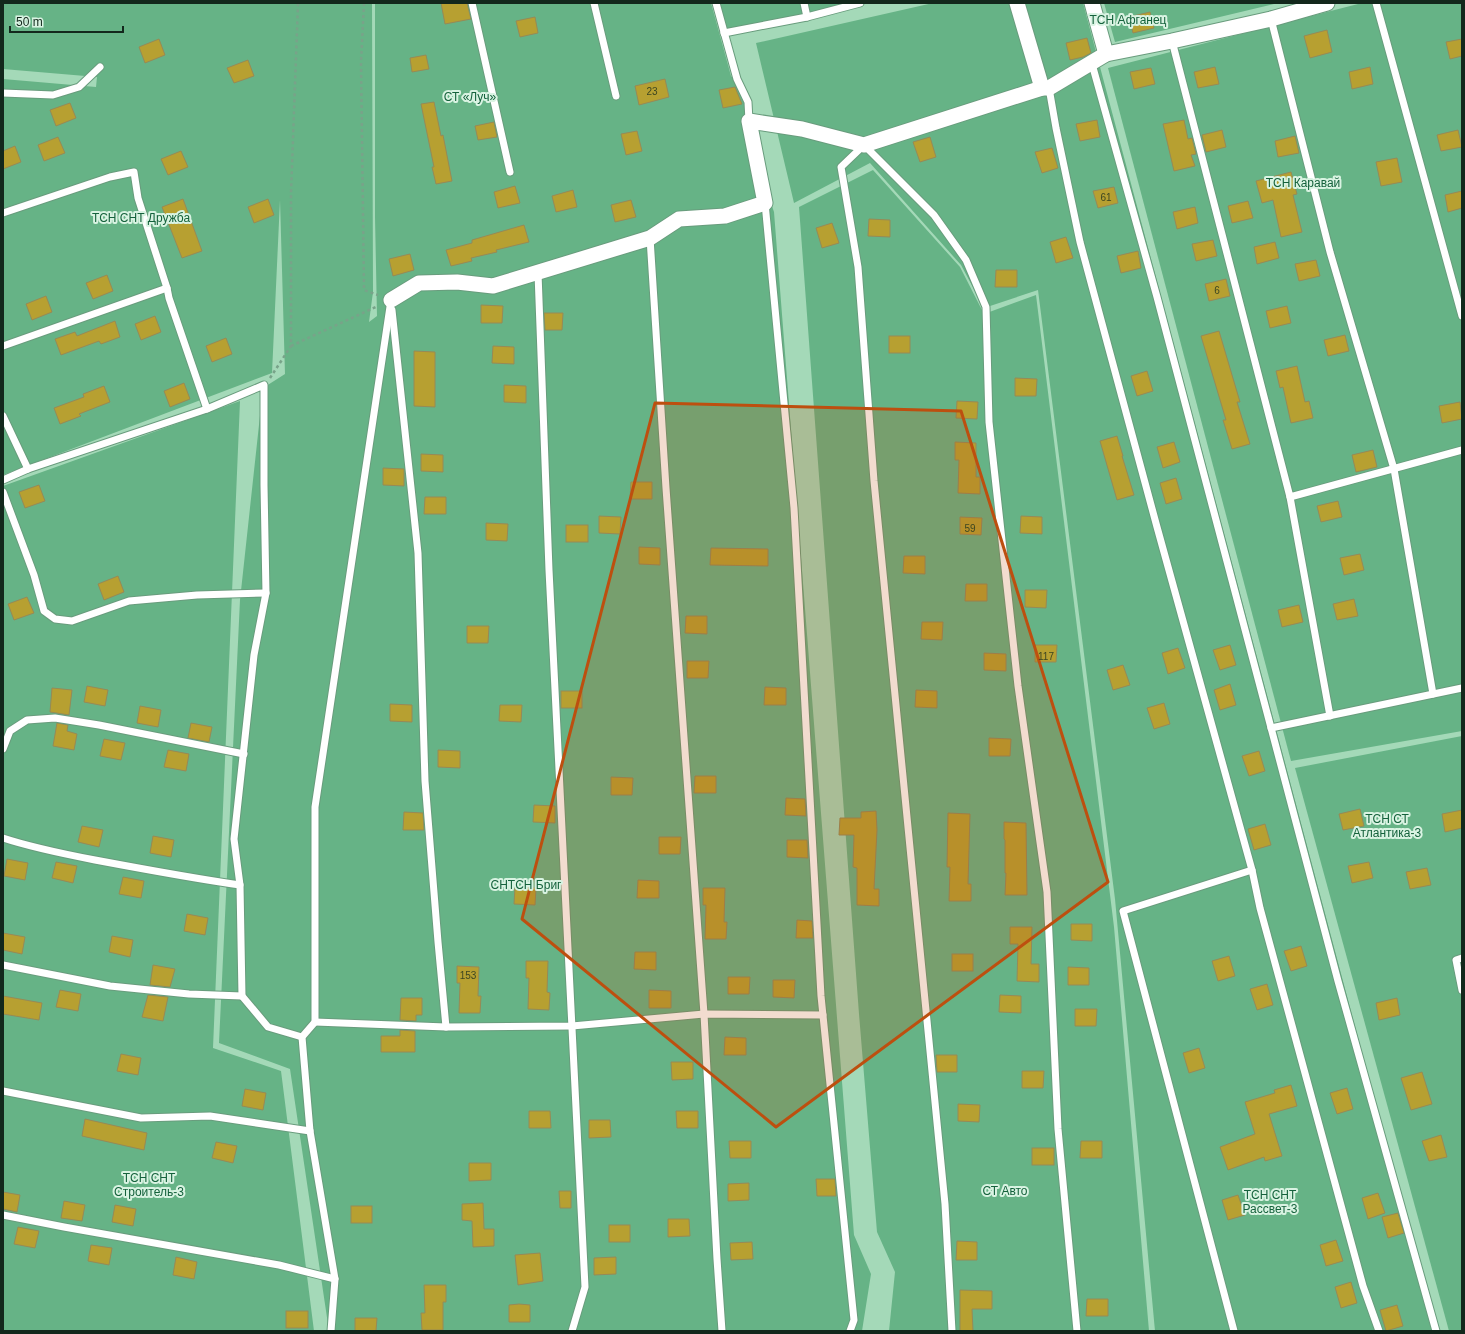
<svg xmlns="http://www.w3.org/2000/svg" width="1465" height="1334" viewBox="0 0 1465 1334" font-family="Arial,sans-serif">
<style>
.green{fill:#66b386}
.building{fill:#b7a031;stroke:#968a57}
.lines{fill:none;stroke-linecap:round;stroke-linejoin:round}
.lane-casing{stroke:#699c7d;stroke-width:9}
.street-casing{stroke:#699c7d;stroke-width:17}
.path{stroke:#78a389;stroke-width:2.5;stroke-dasharray:3 3;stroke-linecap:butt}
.lane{stroke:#fff;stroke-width:7}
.street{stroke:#fff;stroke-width:15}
.marked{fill:#bd4f0f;fill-opacity:0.2;stroke:#bd4f0f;stroke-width:3;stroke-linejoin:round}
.labels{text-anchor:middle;stroke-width:4;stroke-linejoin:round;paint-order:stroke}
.number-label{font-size:10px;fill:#3c4621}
.park-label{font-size:12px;fill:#15623c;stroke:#d9f3e2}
</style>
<rect width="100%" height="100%" fill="#a4d9b8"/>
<g class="green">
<path d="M3,3H372L373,292L369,322L377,316L375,217V3H711L731,76C746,91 744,110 748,130C755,158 765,185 774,212L854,1235L871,1274L862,1331H329L290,1069L219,1043L240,600L263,388L285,374L280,200L272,373L3,475V79L96,87L97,77L3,69Z"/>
<path d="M715,3H849L721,33Z"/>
<path d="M933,3H1083L1436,1331H1155L1115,899L1038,290L984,308L961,265L870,163L794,203L756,43Z"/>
<path d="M1104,3H1278L1115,42Z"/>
<path d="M1362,3H1462V731L1291,761L1108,68Z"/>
<path d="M873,170L960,267L984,314L1036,295L1114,927L1149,1331H889L895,1272L877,1232L859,1014L799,207Z"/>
<path d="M240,401L213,1048L281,1071L314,1331H3V486Z"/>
<path d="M1462,736V1331H1449L1295,768Z"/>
</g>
<g class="building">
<path d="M441,3H467L471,19L445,24Z"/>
<path d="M1150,12L1154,28L1133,33L1129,17Z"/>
<path d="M535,17L538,33L520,37L516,21Z"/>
<path d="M1327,30L1332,52L1310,58L1304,36Z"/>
<path d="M1087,38L1091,53L1083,57L1070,60L1066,43Z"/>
<path d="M159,39L165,55L145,63L139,47Z"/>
<path d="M1462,39V56L1450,59L1446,42Z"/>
<path d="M426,55L429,69L412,72L410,58Z"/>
<path d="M248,60L254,76L234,83L227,68Z"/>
<path d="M1215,67L1219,84L1198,88L1194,72Z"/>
<path d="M1370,67L1373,84L1352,89L1349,72Z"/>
<path d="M1151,68L1155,84L1134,89L1130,72Z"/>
<path d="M665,79L669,97L639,105L635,86Z"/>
<path d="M735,87L742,104L723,108L719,90Z"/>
<path d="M434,102L441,136L443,135L452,181L436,184L432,167H434L421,104Z"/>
<path d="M70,103L76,118L56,126L50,110Z"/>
<path d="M1097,120L1100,137L1080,141L1076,124Z"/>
<path d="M1184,120L1188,139L1192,138L1196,154L1191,155L1195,166L1174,171L1163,124Z"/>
<path d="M494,122L497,137L478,140L475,126Z"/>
<path d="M1222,130L1226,147L1206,152L1202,135Z"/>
<path d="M1458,130L1462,147L1441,151L1437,135Z"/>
<path d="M637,131L642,151L626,155L621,134Z"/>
<path d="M1295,136L1299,153L1278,157L1275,141Z"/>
<path d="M58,137L65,153L44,161L38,145Z"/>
<path d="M930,137L936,157L920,162L913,142Z"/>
<path d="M15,146L21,162L3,169V151Z"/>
<path d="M1052,148L1058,168L1042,173L1035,152Z"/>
<path d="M181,151L188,167L168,175L161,159Z"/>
<path d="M1397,158L1402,182L1381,186L1376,162Z"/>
<path d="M1291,172L1297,194L1293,195L1302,232L1281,237L1273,200L1262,203L1256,181Z"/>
<path d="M515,186L520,203L498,208L494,192Z"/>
<path d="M1114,187L1118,203L1098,208L1093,191Z"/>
<path d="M573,190L577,207L556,212L552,196Z"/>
<path d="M1462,191V208L1448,212L1445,195Z"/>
<path d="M183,199L202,251L182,258L162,207Z"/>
<path d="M268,199L274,215L254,223L248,207Z"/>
<path d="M631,200L636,217L615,222L611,205Z"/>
<path d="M1248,201L1253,218L1232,223L1228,206Z"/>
<path d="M1195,207L1198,223L1177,229L1173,212Z"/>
<path d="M869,219L890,220V237L868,236Z"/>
<path d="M832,223L839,243L822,248L816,228Z"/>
<path d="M524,225L529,242L496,250L497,252L471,258L472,261L451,266L446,250L472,243V240Z"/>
<path d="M1066,237L1073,258L1056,263L1050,242Z"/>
<path d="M1213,240L1217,256L1196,261L1192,244Z"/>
<path d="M1275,242L1279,258L1257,264L1254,247Z"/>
<path d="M1138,251L1141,268L1121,273L1117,256Z"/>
<path d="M410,254L414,270L393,276L389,259Z"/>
<path d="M1316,260L1320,276L1299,281L1295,264Z"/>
<path d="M996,270H1017V287H995Z"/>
<path d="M107,275L113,291L93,299L86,283Z"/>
<path d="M1226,279L1230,296L1209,301L1205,284Z"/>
<path d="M46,296L52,312L32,320L26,304Z"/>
<path d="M481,305L503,306L502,323H481Z"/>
<path d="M1287,306L1291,323L1270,328L1266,311Z"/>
<path d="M544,313H563L562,330H545Z"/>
<path d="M155,316L161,332L141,340L135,324Z"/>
<path d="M115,321L120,337L101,344L99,341L61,355L55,339L75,332L77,336Z"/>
<path d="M1219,331L1240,402H1237L1250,444L1232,449L1223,420H1226L1201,336Z"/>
<path d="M1345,335L1349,351L1328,356L1324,340Z"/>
<rect x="889" y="336" width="21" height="17"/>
<path d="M226,338L232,354L212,362L206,346Z"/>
<path d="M493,346L514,347V364L492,363Z"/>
<path d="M414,351L435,352V407L414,406Z"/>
<path d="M1297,366L1305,402L1309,401L1313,418L1291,423L1283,387L1280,388L1276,371Z"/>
<path d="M1147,371L1153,391L1137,396L1131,376Z"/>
<path d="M1015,378L1037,379L1036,396H1015Z"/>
<path d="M184,383L190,399L170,407L164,391Z"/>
<path d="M504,385L526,386V403L504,402Z"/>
<path d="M104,386L110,402L79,414L81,416L60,424L54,408L84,397L83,394Z"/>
<path d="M957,401L978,402L977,419L956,418Z"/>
<path d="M1460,402L1462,419L1442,423L1439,406Z"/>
<path d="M1117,436L1123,456H1122L1134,495L1117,500L1100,441Z"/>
<path d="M955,442L976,443V477H980V494L958,493L959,460H955Z"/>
<path d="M1174,442L1180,462L1163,468L1157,447Z"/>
<path d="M1373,450L1377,467L1356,472L1352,455Z"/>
<path d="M421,454L443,455V472L421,471Z"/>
<path d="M383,468L404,469V486L383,485Z"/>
<path d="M1176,478L1182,499L1166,504L1160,483Z"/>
<path d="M631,482H652V499H630Z"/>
<path d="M39,485L45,501L25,508L19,492Z"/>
<path d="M425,497H446V514H424Z"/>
<path d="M1338,501L1342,517L1321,522L1317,506Z"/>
<path d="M599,516L621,517L620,534L599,533Z"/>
<path d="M1021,516L1042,517V534L1020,533Z"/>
<path d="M960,517L982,518L981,535L960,534Z"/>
<path d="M486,523L508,524L507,541L486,540Z"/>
<rect x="566" y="525" width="22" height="17"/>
<path d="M639,547L660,548V565L639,564Z"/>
<path d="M711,548L768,549V566L710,565Z"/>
<path d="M1360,554L1364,570L1344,575L1340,558Z"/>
<path d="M904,556H925V574L903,573Z"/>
<path d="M118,576L124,592L104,600L98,584Z"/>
<path d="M966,584H987V601H965Z"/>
<path d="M1025,590H1047L1046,608L1025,607Z"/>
<path d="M27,597L34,613L14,620L8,604Z"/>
<path d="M1354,599L1358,616L1337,620L1333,604Z"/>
<path d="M1299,605L1303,622L1282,627L1278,610Z"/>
<path d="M686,616H707V634L685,633Z"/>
<path d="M922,622H943L942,640L921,639Z"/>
<path d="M467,626H489L488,643H467Z"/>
<path d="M1035,645H1057L1056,662H1035Z"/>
<path d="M1230,645L1236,665L1220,670L1213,650Z"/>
<path d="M1178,648L1185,668L1168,674L1162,653Z"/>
<path d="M984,653L1006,654V671L984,670Z"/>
<path d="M687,661H709L708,678H687Z"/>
<path d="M1123,665L1130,685L1113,690L1107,670Z"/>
<path d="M1230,684L1236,705L1220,710L1214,690Z"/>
<path d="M87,686L108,690L105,706L84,702Z"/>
<path d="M765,687L786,688V705H764Z"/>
<path d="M52,688L72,690L69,715L50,712Z"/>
<path d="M916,690L937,691V708L915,707Z"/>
<rect x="561" y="691" width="21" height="17"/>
<path d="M1164,703L1170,724L1154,729L1147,708Z"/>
<path d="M390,704L412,705V722L390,721Z"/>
<path d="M500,705H522L521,722L499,721Z"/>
<path d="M140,706L161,710L158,727L137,723Z"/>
<path d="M57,723L68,725L67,731L77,734L74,750L53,746Z"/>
<path d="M191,723L212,727L209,742L188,738Z"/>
<path d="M989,738L1011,739L1010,756H989Z"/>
<path d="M104,739L125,743L121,760L100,756Z"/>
<path d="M168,750L189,754L186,771L164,767Z"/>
<path d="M438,750L460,751V768L438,767Z"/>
<path d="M1259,751L1265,771L1249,776L1242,756Z"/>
<path d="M695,776H716V793H694Z"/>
<path d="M611,777L633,778L632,795H611Z"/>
<path d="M786,798L805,799L806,816L785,815Z"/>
<path d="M534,805L555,806V823L533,822Z"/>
<path d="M1360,809L1364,826L1343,830L1339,814Z"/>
<path d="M1462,810V828L1445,832L1442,814Z"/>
<path d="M876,811L877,830L874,889H879V906L857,905V868L853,867L854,835H839L840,818H861V812Z"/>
<path d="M404,812L423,813L424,830H403Z"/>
<path d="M948,813L970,814L968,884H971V901H949L950,867H947Z"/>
<path d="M1004,822L1026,823L1027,895H1005L1006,873H1005V840L1004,839Z"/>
<path d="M1265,824L1271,845L1254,850L1248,829Z"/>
<path d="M82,826L103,830L99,847L78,842Z"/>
<path d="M153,836L174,840L171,857L150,853Z"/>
<path d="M659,837H681L680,854H659Z"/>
<path d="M787,840H807L808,858L787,857Z"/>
<path d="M7,859L28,863L25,880L4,876Z"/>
<path d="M56,862L77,866L73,883L52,878Z"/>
<path d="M1369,862L1373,878L1352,883L1348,866Z"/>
<path d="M1427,868L1431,885L1410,889L1406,872Z"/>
<path d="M123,877L144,881L141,898L119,894Z"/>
<path d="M638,880L659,881V898H637Z"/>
<path d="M515,887L536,888L535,905L514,904Z"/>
<path d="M703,888H725L724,922H727L726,939H705L706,905H703Z"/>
<path d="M187,914L208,918L205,935L184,931Z"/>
<path d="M797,920L812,921L813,938H796Z"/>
<path d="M1071,924H1092V941L1071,940Z"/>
<path d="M1010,927H1032L1031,964H1039V982L1017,981L1018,944H1010Z"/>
<path d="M3,933L25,937L22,954L3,950Z"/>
<path d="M112,936L133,940L130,957L109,952Z"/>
<path d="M1301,946L1307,966L1291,971L1284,951Z"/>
<path d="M635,952H656V970L634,969Z"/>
<rect x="952" y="954" width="21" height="17"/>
<path d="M1229,956L1235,976L1218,981L1212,961Z"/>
<path d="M526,961H548L547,992L550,993L549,1010L528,1009L529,978H526Z"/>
<path d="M153,965L175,969L170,987L150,985Z"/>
<path d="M457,966L479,967L478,996H481L480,1013H459L460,983H457Z"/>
<path d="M1068,967L1089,968V985H1068Z"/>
<path d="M728,977H750L749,994H728Z"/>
<path d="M773,980H795L794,998L773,997Z"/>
<path d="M1267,984L1273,1005L1257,1010L1250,989Z"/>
<path d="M60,990L81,994L78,1011L56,1007Z"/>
<path d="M649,990L671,991V1008H649Z"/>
<path d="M148,995L168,997L163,1021L142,1017Z"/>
<path d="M1000,995L1021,996V1013L999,1012Z"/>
<path d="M3,996L42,1003L39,1020L3,1014Z"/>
<path d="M401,998H422V1015H416V1021L400,1020Z"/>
<path d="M1397,998L1400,1015L1379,1020L1376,1003Z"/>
<path d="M1075,1009H1097L1096,1026H1075Z"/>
<path d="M400,1030L415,1031V1052H381V1036H400Z"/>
<path d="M725,1037L746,1038V1055H724Z"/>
<path d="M1199,1048L1205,1068L1189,1073L1183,1053Z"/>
<path d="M121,1054L141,1058L138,1075L117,1071Z"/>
<path d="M936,1055H957V1072H937Z"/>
<path d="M671,1062H693V1079L672,1080Z"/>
<path d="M1022,1071H1044L1043,1088H1022Z"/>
<path d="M1422,1072L1432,1104L1411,1110L1401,1078Z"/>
<path d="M1291,1085L1297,1106L1269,1114L1282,1156L1265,1161L1264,1157L1228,1170L1220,1147L1255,1134L1245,1102L1275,1093L1274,1090Z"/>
<path d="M1347,1088L1353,1109L1337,1114L1330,1093Z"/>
<path d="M245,1089L266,1093L263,1110L242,1106Z"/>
<path d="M958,1104L980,1105L979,1122L958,1121Z"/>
<path d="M529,1111H550L551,1128H529Z"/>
<path d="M676,1111H698V1128H677Z"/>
<path d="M85,1119L147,1133L144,1150L82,1136Z"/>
<path d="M589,1120H610L611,1137L589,1138Z"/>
<path d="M1441,1135L1447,1157L1429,1161L1422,1141Z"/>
<path d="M729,1141H751V1158H730Z"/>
<path d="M1081,1141H1102V1158H1080Z"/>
<path d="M216,1142L237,1146L233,1163L212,1158Z"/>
<rect x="1032" y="1148" width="22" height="17"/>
<path d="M469,1163H491V1180L469,1181Z"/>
<path d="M816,1179H835L836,1196H817Z"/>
<path d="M749,1183V1200L728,1201V1184Z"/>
<path d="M559,1191H571V1208H560Z"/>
<path d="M3,1192L20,1195L17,1212L3,1209Z"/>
<path d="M1378,1193L1385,1213L1368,1219L1362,1198Z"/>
<path d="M1238,1195L1245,1215L1228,1220L1222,1200Z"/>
<path d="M64,1201L85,1205L82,1221L61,1218Z"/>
<path d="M483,1203L484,1229H494V1246L473,1247L472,1221L462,1220V1204Z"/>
<path d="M115,1205L136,1209L133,1226L112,1222Z"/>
<rect x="351" y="1206" width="21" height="17"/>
<path d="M1398,1213L1404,1233L1388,1238L1382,1217Z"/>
<path d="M668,1219H689L690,1236L668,1237Z"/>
<rect x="609" y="1225" width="21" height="17"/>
<path d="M18,1227L39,1231L35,1248L14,1244Z"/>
<path d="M1336,1240L1343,1261L1326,1266L1320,1245Z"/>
<path d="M957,1241L977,1242V1260H956Z"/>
<path d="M752,1242L753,1259L731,1260L730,1243Z"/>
<path d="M91,1245L112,1248L109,1265L88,1261Z"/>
<path d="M540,1253L543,1281L518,1285L515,1255Z"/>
<path d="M176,1257L197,1262L194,1279L173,1275Z"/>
<path d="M616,1257V1274L594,1275V1258Z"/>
<path d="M1351,1282L1357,1303L1341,1308L1335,1287Z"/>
<path d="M424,1285H446V1302H443V1330H422L421,1313H425Z"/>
<path d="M960,1290L992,1291V1309H972L973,1331H960Z"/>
<path d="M1087,1299H1108V1316H1086Z"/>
<path d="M519,1304L530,1305V1322H509V1305Z"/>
<path d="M1397,1305L1403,1326L1386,1331L1380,1310Z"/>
<rect x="286" y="1311" width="22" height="17"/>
<path d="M355,1318H377L376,1331H355Z"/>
</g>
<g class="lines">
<defs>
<g id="lane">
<path d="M472,3L510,172"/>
<path d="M594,3L616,96"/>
<path d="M716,3L737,79L748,102L749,121"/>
<path d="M804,3L807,17"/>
<path d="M1376,3L1462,316"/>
<path d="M1271,19L1330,252L1394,469L1433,694"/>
<path d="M724,33L807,17L860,3"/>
<path d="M1172,41L1290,497L1462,450"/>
<path d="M1092,64L1157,297L1338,981L1436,1331"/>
<path d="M1049,88L1056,128L1080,242L1157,527L1252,870L1260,908L1363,1286L1379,1331"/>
<path d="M3,93L53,95L79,87L100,67"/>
<path d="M765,203L794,508L821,996L854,1320L850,1331"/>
<path d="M3,213L110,177L134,172L138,198L167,288L169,298L207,409"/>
<path d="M650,238L666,488L704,1014L717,1259L722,1331"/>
<path d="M538,273L549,570L585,1287L572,1331"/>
<path d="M392,310L418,553L425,781L438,942L446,1027"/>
<path d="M3,346L167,288"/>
<path d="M3,416L28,469"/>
<path d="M3,480L28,469L207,409L264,385V485L266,593L254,655L234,839L240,885L242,996L268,1027L302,1037"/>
<path d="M3,492L34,575L44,611L55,619L72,621L129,601L197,595L266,593"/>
<path d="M1290,497L1330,716"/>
<path d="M1271,728L1462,688"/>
<path d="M3,749L10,731L27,720L55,718L99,725L244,754"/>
<path d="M3,838C33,848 64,854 95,860C143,869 191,878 240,885"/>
<path d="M1462,958L1456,960L1462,990"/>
<path d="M3,965L110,986L189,994L242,996"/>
<path d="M315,1022L446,1027L572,1026L704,1014L823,1015"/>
<path d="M3,1091L141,1118L210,1116L310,1131"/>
<path d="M3,1215L64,1227L279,1265L335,1279"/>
<path d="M331,1331L335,1279L310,1131L302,1037L315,1022V807L391,300"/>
<path d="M952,1331L945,1204L874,481L858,267L841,167L864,145L934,215L966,260L986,307L989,422L1018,686L1047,892L1058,1129L1077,1331"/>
<path d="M1234,1331L1123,911L1252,870"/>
</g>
<g id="street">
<path d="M1017,3L1042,88"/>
<path d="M1092,3L1106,54"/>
<path d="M391,300L419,283L457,282L493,286L650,238L679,219L725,216L765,203L749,121L802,129L864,145L1042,88H1049L1106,54L1172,41L1271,19L1327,3"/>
</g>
</defs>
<use href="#lane" class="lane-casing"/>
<use href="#street" class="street-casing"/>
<g class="path">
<path d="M364,3L361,62L364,290L378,295"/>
<path d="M291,346L378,306"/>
<path d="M270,378L291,346V193L298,3"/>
</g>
<use href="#lane" class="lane"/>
<use href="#street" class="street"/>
</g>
<path class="marked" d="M655,403L961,411L1108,882L776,1127L522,919Z"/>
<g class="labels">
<g class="number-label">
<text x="652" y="95">23</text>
<text x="1106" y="201">61</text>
<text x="1217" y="294">6</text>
<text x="970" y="532">59</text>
<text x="1046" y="660">117</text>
<text x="468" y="979">153</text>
</g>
<g class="park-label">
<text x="1128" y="24">ТСН Афганец</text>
<text x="470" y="101">СТ «Луч»</text>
<text x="1303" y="187">ТСН Каравай</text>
<text x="141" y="222">ТСН СНТ Дружба</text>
<text x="1387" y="823">ТСН СТ<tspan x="1387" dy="14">Атлантика-3</tspan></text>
<text x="526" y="889">СНТСН Бриг</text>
<text x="149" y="1182">ТСН СНТ<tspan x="149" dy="14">Строитель-3</tspan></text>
<text x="1005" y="1195">СТ Авто</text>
<text x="1270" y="1199">ТСН СНТ<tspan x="1270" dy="14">Рассвет-3</tspan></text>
</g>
</g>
<rect width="1465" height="1334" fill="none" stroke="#13281c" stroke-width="8"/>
<path d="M10 26v6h113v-6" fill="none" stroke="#13281c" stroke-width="2"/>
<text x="16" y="26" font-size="12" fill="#13281c" stroke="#d9f3e2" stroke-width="3" paint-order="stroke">50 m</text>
</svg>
